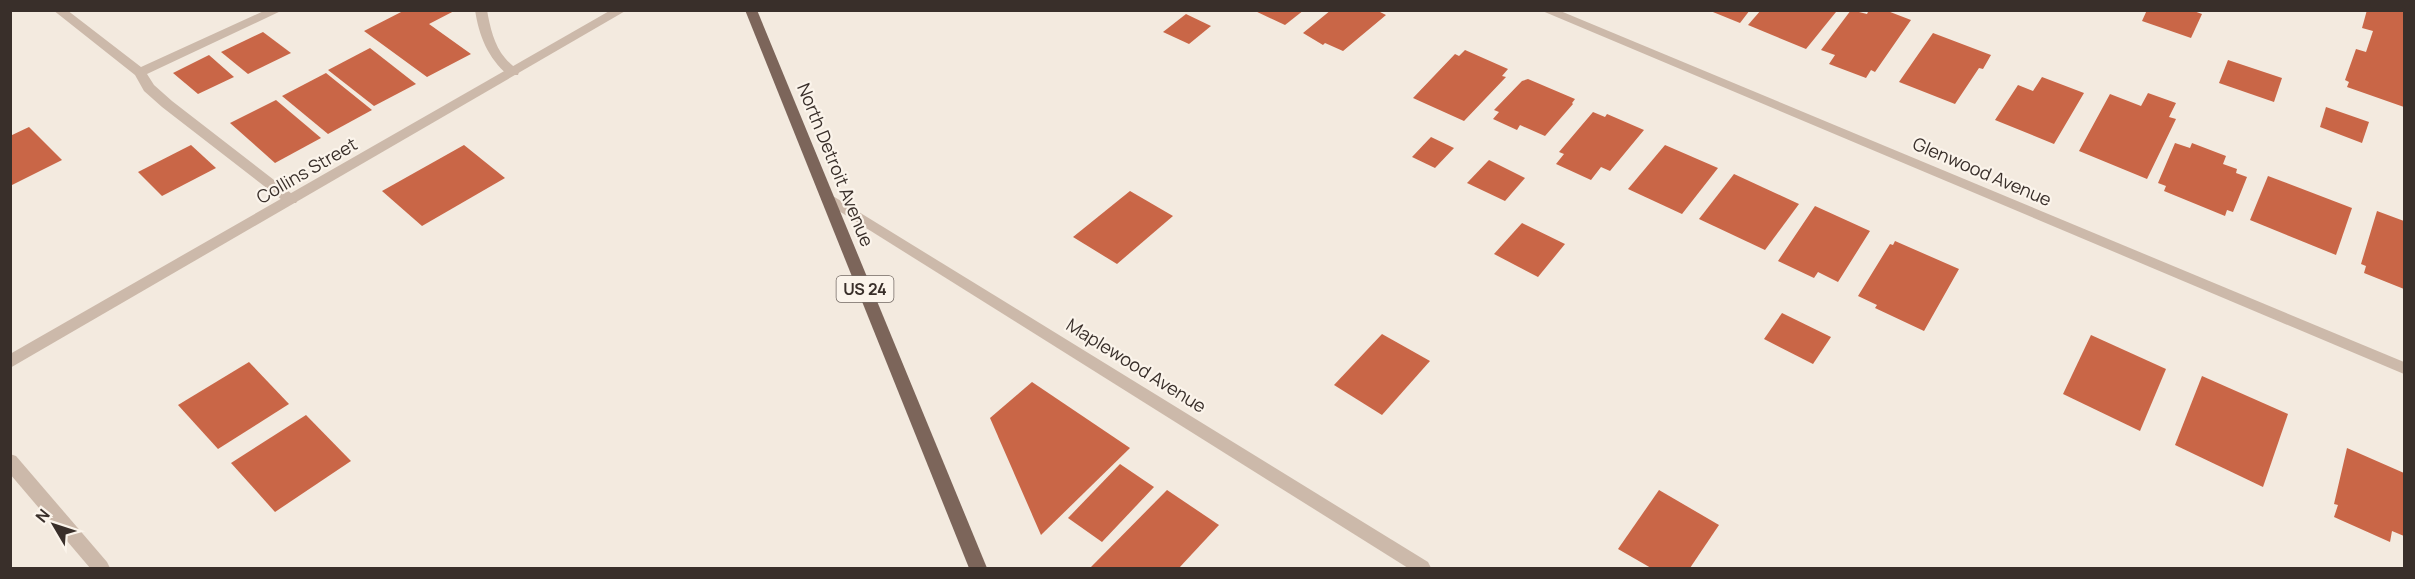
<svg xmlns="http://www.w3.org/2000/svg" width="2415" height="579" viewBox="0 0 2415 579" font-family="Manrope,sans-serif">
<style>
.building{fill:#c96647}
.lines{fill:none;stroke-linecap:round;stroke-linejoin:round}
.service{fill:#ccb9aa;fill-rule:evenodd}
.minor{fill:#ccb9aa;fill-rule:evenodd}
.primary{fill:#7c655a;fill-rule:evenodd}
.labels{text-anchor:middle;stroke-width:4.5;stroke-linejoin:round;paint-order:stroke}
.shield{fill:#fbf4eb;stroke:#736a64;stroke-width:1.5}
.shield-label{font-size:16px;font-weight:bold;fill:#392f2a}
.street-label{font-size:18px;fill:#392f2a;stroke:#fbf4eb}
</style>
<rect width="100%" height="100%" fill="#f3eadf"/>
<g class="building">
<path d="M405,10H456L429,24L471,54L427,77L364,31Z"/>
<path d="M1253,10H1304L1285,25Z"/>
<path d="M1331,10H1376L1386,15L1343,51L1325,43L1323,45L1303,33Z"/>
<path d="M1708,10H1750L1740,23Z"/>
<path d="M1761,10H1832L1836,12L1806,49L1748,25Z"/>
<path d="M1851,10L1867,14L1869,10H1885L1911,20L1875,72L1871,70L1866,78L1829,64L1835,55L1821,50Z"/>
<path d="M2147,10H2191L2202,14L2191,38L2142,21Z"/>
<path d="M2367,10H2404V107L2347,87L2349,82L2345,80L2356,49L2366,52L2373,31L2362,28Z"/>
<path d="M1186,14L1211,26L1189,44L1163,32Z"/>
<path d="M263,32L291,53L248,74L221,52Z"/>
<path d="M1933,33L1991,55L1983,69L1979,68L1955,104L1899,82Z"/>
<path d="M370,48L416,84L374,106L328,70Z"/>
<path d="M1465,50L1508,69L1502,76L1506,77L1464,121L1413,98L1455,54L1459,56Z"/>
<path d="M209,55L234,77L198,94L173,73Z"/>
<path d="M2228,60L2282,78L2274,102L2219,83Z"/>
<path d="M326,73L372,110L328,134L282,96Z"/>
<path d="M2042,77L2084,93L2054,144L1995,120L2018,85L2033,91Z"/>
<path d="M1528,79L1575,99L1572,103L1573,104L1545,136L1520,125L1517,130L1493,119L1499,112L1494,110L1522,81Z"/>
<path d="M2148,93L2176,103L2169,117L2176,119L2147,179L2079,151L2110,94L2141,106Z"/>
<path d="M276,100L321,138L275,163L230,123Z"/>
<path d="M2326,107L2369,122L2362,143L2320,127Z"/>
<path d="M1593,112L1605,117L1607,114L1644,130L1610,171L1601,167L1591,180L1556,164L1564,154L1559,152Z"/>
<path d="M29,127L62,160L10,186V136Z"/>
<path d="M1431,137L1454,148L1435,168L1412,157Z"/>
<path d="M2175,143L2190,148L2192,143L2226,156L2223,164L2237,169L2236,173L2247,177L2233,212L2227,210L2225,216L2164,191L2166,186L2158,183Z"/>
<path d="M191,145L216,168L162,196L138,172Z"/>
<path d="M464,145L505,178L422,226L382,191Z"/>
<path d="M1665,145L1718,168L1682,214L1628,189Z"/>
<path d="M1489,160L1525,178L1505,201L1467,183Z"/>
<path d="M1734,174L1799,204L1765,250L1699,219Z"/>
<path d="M2268,176L2352,208L2336,255L2250,220Z"/>
<path d="M1130,191L1173,216L1117,264L1073,237Z"/>
<path d="M1815,206L1870,231L1838,282L1818,272L1814,278L1778,261Z"/>
<path d="M2377,211L2404,221V289L2364,273L2366,266L2361,264Z"/>
<path d="M1522,223L1565,244L1538,277L1494,254Z"/>
<path d="M1895,241L1959,269L1924,331L1875,308L1877,305L1858,296L1890,244L1893,245Z"/>
<path d="M1782,313L1831,337L1813,364L1764,339Z"/>
<path d="M1382,334L1430,361L1382,415L1334,385Z"/>
<path d="M2091,335L2166,369L2140,431L2063,394Z"/>
<path d="M249,362L289,404L218,449L178,405Z"/>
<path d="M2202,376L2288,414L2263,487L2175,445Z"/>
<path d="M1032,382L1130,448L1041,535L990,418Z"/>
<path d="M306,415L351,461L275,512L231,463Z"/>
<path d="M2347,448L2404,473V536L2392,531L2390,542L2334,517L2338,505L2334,504Z"/>
<path d="M1120,464L1154,487L1102,542L1068,518Z"/>
<path d="M1167,490L1219,525L1179,568H1090Z"/>
<path d="M1659,490L1719,525L1690,568H1651L1618,549Z"/>
</g>
<g class="lines">
<g class="service">
<path d="M53,10H67L141,67L266,10H283L147,74L154,85L172,101L296,197L298,200L296,203H286L162,107L144,91L135,75Z"/>
<path d="M475,10H487C490,27 494,45 505,58C509,63 515,67 519,72L518,75H508C488,58 479,36 475,10Z"/>
</g>
<g class="minor">
<path d="M611,10H627L10,368V354Z"/>
<path d="M1540,10H1558L2404,362V374Z"/>
<path d="M828,193L1428,562L1431,568H1408L823,201L821,198L823,195Z"/>
<path d="M10,454L16,456L107,562L110,568H90L10,474Z"/>
</g>
<path class="primary" d="M745,10H757L987,568H969Z"/>
</g>
<g class="labels">
<rect class="shield" x="836.5" y="276" width="57" height="26" rx="4.5"/>
<g class="shield-label">
<text x="865" y="295">US 24</text>
</g>
<g class="street-label">
<text transform="translate(835 165) rotate(68)" y="6">North Detroit Avenue</text>
<text transform="translate(307 171) rotate(-30)" y="6">Collins Street</text>
<text transform="translate(1982 172) rotate(23)" y="6">Glenwood Avenue</text>
<text transform="translate(1136 366) rotate(32)" y="6">Maplewood Avenue</text>
</g>
</g>
<rect width="2415" height="579" fill="none" stroke="#392f2a" stroke-width="24"/>
<g transform="translate(54 525) rotate(309)" stroke="#fbf4eb" stroke-width="4.5" paint-order="stroke">
<path d="M0-4.5L10 22L0 15L-10 22Z" fill="#392f2a"/>
<text y="-9" font-size="16" font-weight="bold" text-anchor="middle" fill="#392f2a">N</text>
</g>
</svg>
